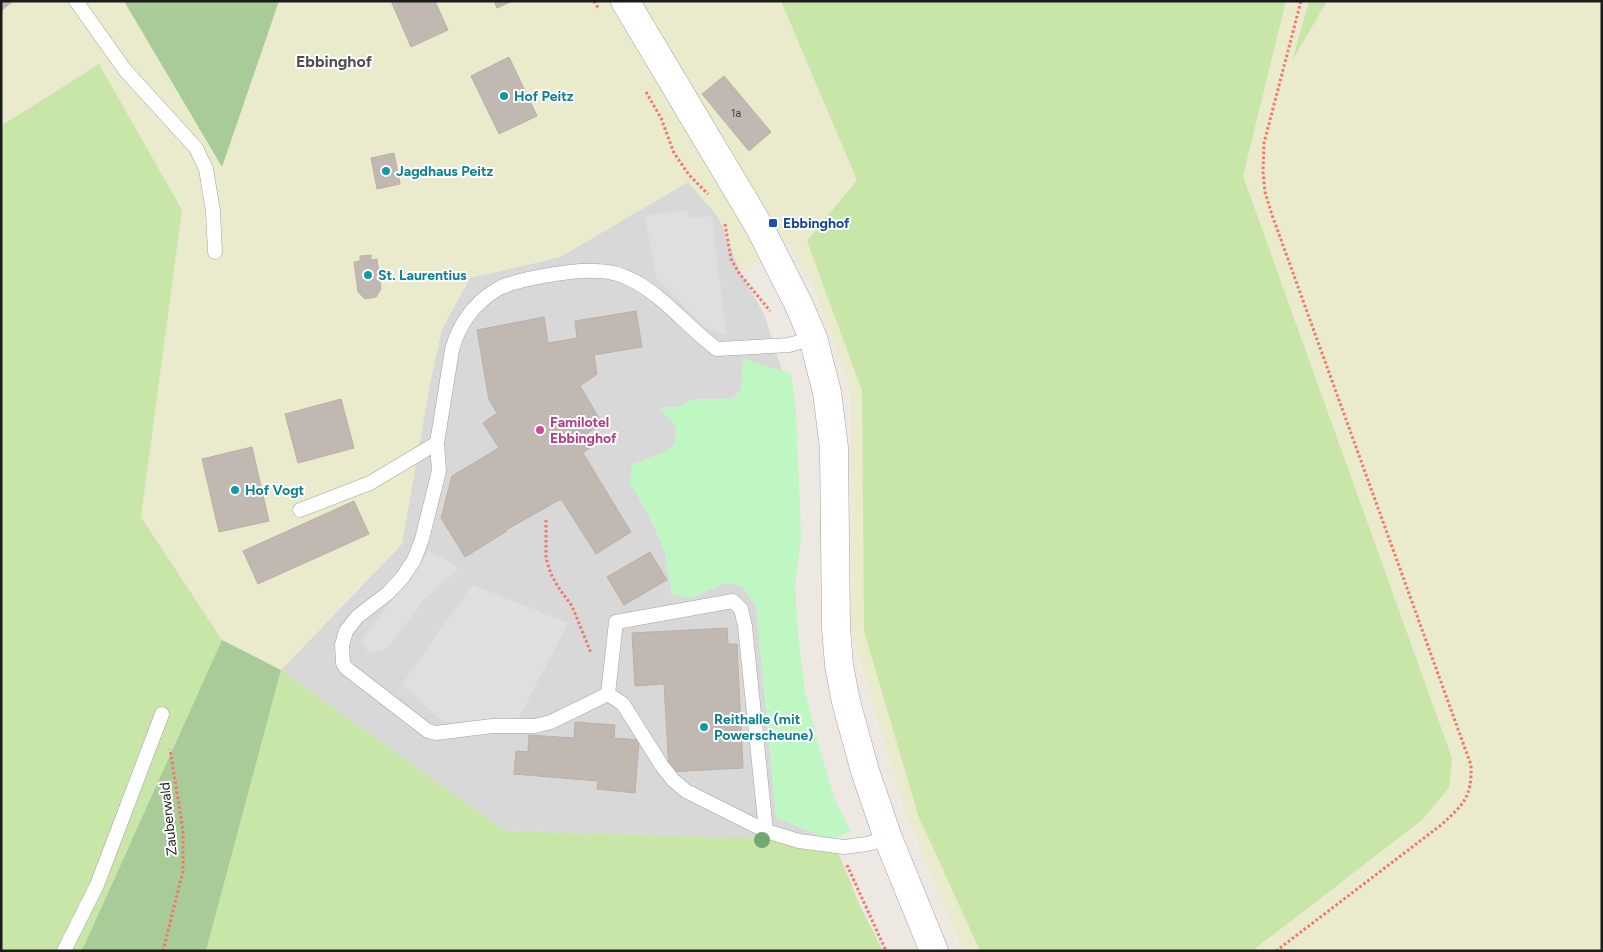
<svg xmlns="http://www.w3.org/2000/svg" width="1603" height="952" viewBox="0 0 1603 952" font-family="Figtree,sans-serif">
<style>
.residential{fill:#d9d8d8}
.farmland{fill:#eaebcc}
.grass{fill:#c8e6a8}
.forest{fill:#a8cb97}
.park{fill:#bef7c1}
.parking{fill:#dfdfdf}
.building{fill:#c1b8b1;stroke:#beafa4}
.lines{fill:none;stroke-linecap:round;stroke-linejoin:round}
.service-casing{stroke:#a2a2a2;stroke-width:15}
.tertiary-casing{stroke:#a2a2a2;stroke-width:29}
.path{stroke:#f4756a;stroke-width:3;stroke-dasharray:2.5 2.5;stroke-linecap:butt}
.service{stroke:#fff;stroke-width:14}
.tertiary{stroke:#fff;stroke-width:28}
.tree{fill:#73a870}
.culture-dot{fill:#0f9aa8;stroke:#fff;stroke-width:2}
.transit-dot{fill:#1a4fb4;stroke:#fff;stroke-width:2}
.hotel-dot{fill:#d1479c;stroke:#fff;stroke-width:2}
.labels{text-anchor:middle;stroke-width:4;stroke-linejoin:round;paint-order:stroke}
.number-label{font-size:11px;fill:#444240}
.culture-label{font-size:14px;font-weight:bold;fill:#0d838f;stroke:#fff;text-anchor:start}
.transit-label{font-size:14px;font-weight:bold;fill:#164399;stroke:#fff;text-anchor:start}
.hotel-label{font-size:14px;font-weight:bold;fill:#b23c85;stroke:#fff;text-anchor:start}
.street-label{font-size:14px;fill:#1b1b1b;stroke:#fff}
.quarter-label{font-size:16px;font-weight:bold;fill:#4e4e4e;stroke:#fff}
</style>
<rect width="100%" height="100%" fill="#ede8e1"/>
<path class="residential" d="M688,182L719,218L740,271L765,316L782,371L743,359L741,390L732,399H694L679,407H660L677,427L675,443L664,453L632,464L651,520L665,552L672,594L691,598L725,583L742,586L756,605L776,817L829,840L505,831L281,670L402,544L430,383L442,329L470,278L560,257Z"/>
<g class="farmland">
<path d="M1,1H781L857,180L807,241L862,391L864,631L918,815L980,951H963L905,810L851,630V391L815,289L789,243L740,271L719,218L688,182L560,257L470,278L442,329L430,383L402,544L281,670L222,640L141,517L182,210L99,64L1,126Z"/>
<path d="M1286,1H1602V951H1252L1422,820L1243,176Z"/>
</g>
<g class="grass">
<path d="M781,1H1286L1243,176L1452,758L1449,788L1422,820L1252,951H980L918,815L864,631L862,391L807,241L857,180Z"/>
<path d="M1309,1H1327L1292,61Z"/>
<path d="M99,64L182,210L141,517L222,640L84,946L80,951H1V126Z"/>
<path d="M281,670L505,831L829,840L836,847L860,906L883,951H206Z"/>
</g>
<g class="forest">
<path d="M124,1H279L222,167Z"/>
<path d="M222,640L281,670L206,951H80L84,946Z"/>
</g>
<path class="park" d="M743,359L791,373L796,410L801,538L795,585L798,633L805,692L819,747L835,800L851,831L829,840L776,817L756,605L742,586L725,583L691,598L672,594L665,552L651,520L630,483L632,464L664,453L675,443L676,427L659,407H679L694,399H732L741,390Z"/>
<g class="parking">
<path d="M688,210L690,219L712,216L726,335L703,326L656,277L645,216Z"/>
<path d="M429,551L459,567L421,603L389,647L369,654L361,641Z"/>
<path d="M472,585L568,623L518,720L443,722L402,684Z"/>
</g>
<g class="building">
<path d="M1,1H13L1,11Z"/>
<path d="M391,1H435L448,30L411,47Z"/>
<path d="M494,1H512L497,8Z"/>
<path d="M509,57L537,116L499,134L471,76Z"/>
<path d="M724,76L771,132L749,151L702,94Z"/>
<path d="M394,153L400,184L377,189L371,158Z"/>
<path d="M371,255V260L377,259L381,289L376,297L365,299L358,292L354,262L360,261V256Z"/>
<path d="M636,311L642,347L594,355L597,374L580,386L602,423L584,436L591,447L583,453L631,532L596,554L561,499L506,530L507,531L465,557L441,518L452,476L499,448L483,423L497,413L489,400L477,330L544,317L548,343L577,338L575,321Z"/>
<path d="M341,399L354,448L298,463L285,414Z"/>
<path d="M252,447L269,521L219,532L202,459Z"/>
<path d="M354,501L369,534L258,584L243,551Z"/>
<path d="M650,552L667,580L624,605L607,577Z"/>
<path d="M727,628L728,644H737L743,768L669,772L664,684L635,686L632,633Z"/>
<path d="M575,722L615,725L614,738L639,740L635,793L597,789L598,781L514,774L516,751L528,752L529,735L574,738Z"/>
</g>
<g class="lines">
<defs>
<g id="service">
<path d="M76,1L125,70L196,148L206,169L213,211L215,252"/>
<path d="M300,510L370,483L437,443"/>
<path d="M608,694L551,722L535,726H492L436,733L428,731L346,668L343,663L342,645L346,631L357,617L388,593L402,578L414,560L422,539L439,471L437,443L452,350C458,326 474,303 496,290C514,279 576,269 597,271C609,271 623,275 634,281C666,298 688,328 717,349L789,345L813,338"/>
<path d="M766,831L745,626L741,609L733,601L616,622L608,694L623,704L662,766L673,780L686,791L766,831L799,841L844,847L867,844L888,838"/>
<path d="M64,951L97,885L162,714"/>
</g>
<path id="tertiary" d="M625,1L759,226L799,305L813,338L827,392L834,448L836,628L839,665L846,702L865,771L888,838L934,951"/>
</defs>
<use href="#service" class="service-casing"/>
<use href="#tertiary" class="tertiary-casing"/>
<g class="path">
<path d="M594,1L598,8"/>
<path d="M646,92L661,118L674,153L689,175L708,194"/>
<path d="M725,224L731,259L739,273L770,311"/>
<path d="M546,520V558L551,574L558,587L572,606L591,653"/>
<path d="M847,865L886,951"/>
<path d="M163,951L183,871V831L170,749"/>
<path d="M1276,951L1441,825C1464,804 1472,797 1471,765L1272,215L1265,192L1263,172L1264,143L1301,1"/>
</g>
<use href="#service" class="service"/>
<use href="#tertiary" class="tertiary"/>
</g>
<circle class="tree" cx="762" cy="840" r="8"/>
<g class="culture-dot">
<circle cx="504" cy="96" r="5"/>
<circle cx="386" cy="171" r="5"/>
<circle cx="368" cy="275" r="5"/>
<circle cx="235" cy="490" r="5"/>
<circle cx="704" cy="727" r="5"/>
</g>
<rect class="transit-dot" x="768" y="218" width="10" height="10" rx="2.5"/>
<circle class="hotel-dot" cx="540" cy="430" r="5"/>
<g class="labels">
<g class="number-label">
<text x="736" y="117">1a</text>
</g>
<g class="culture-label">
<text x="514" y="101">Hof Peitz</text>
<text x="396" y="176">Jagdhaus Peitz</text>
<text x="378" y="280">St. Laurentius</text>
<text x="245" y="495">Hof Vogt</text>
<text x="714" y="724">Reithalle (mit<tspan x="714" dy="16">Powerscheune)</tspan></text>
</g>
<g class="transit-label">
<text x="783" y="228">Ebbinghof</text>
</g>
<g class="hotel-label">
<text x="550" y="427">Familotel<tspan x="550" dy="16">Ebbinghof</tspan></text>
</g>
<g class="street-label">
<text transform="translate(168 819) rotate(-96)" y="5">Zauberwald</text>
</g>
<g class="quarter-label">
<text x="334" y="67">Ebbinghof</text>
</g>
</g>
<rect width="1603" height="952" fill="none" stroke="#1b1b1b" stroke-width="5"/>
</svg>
